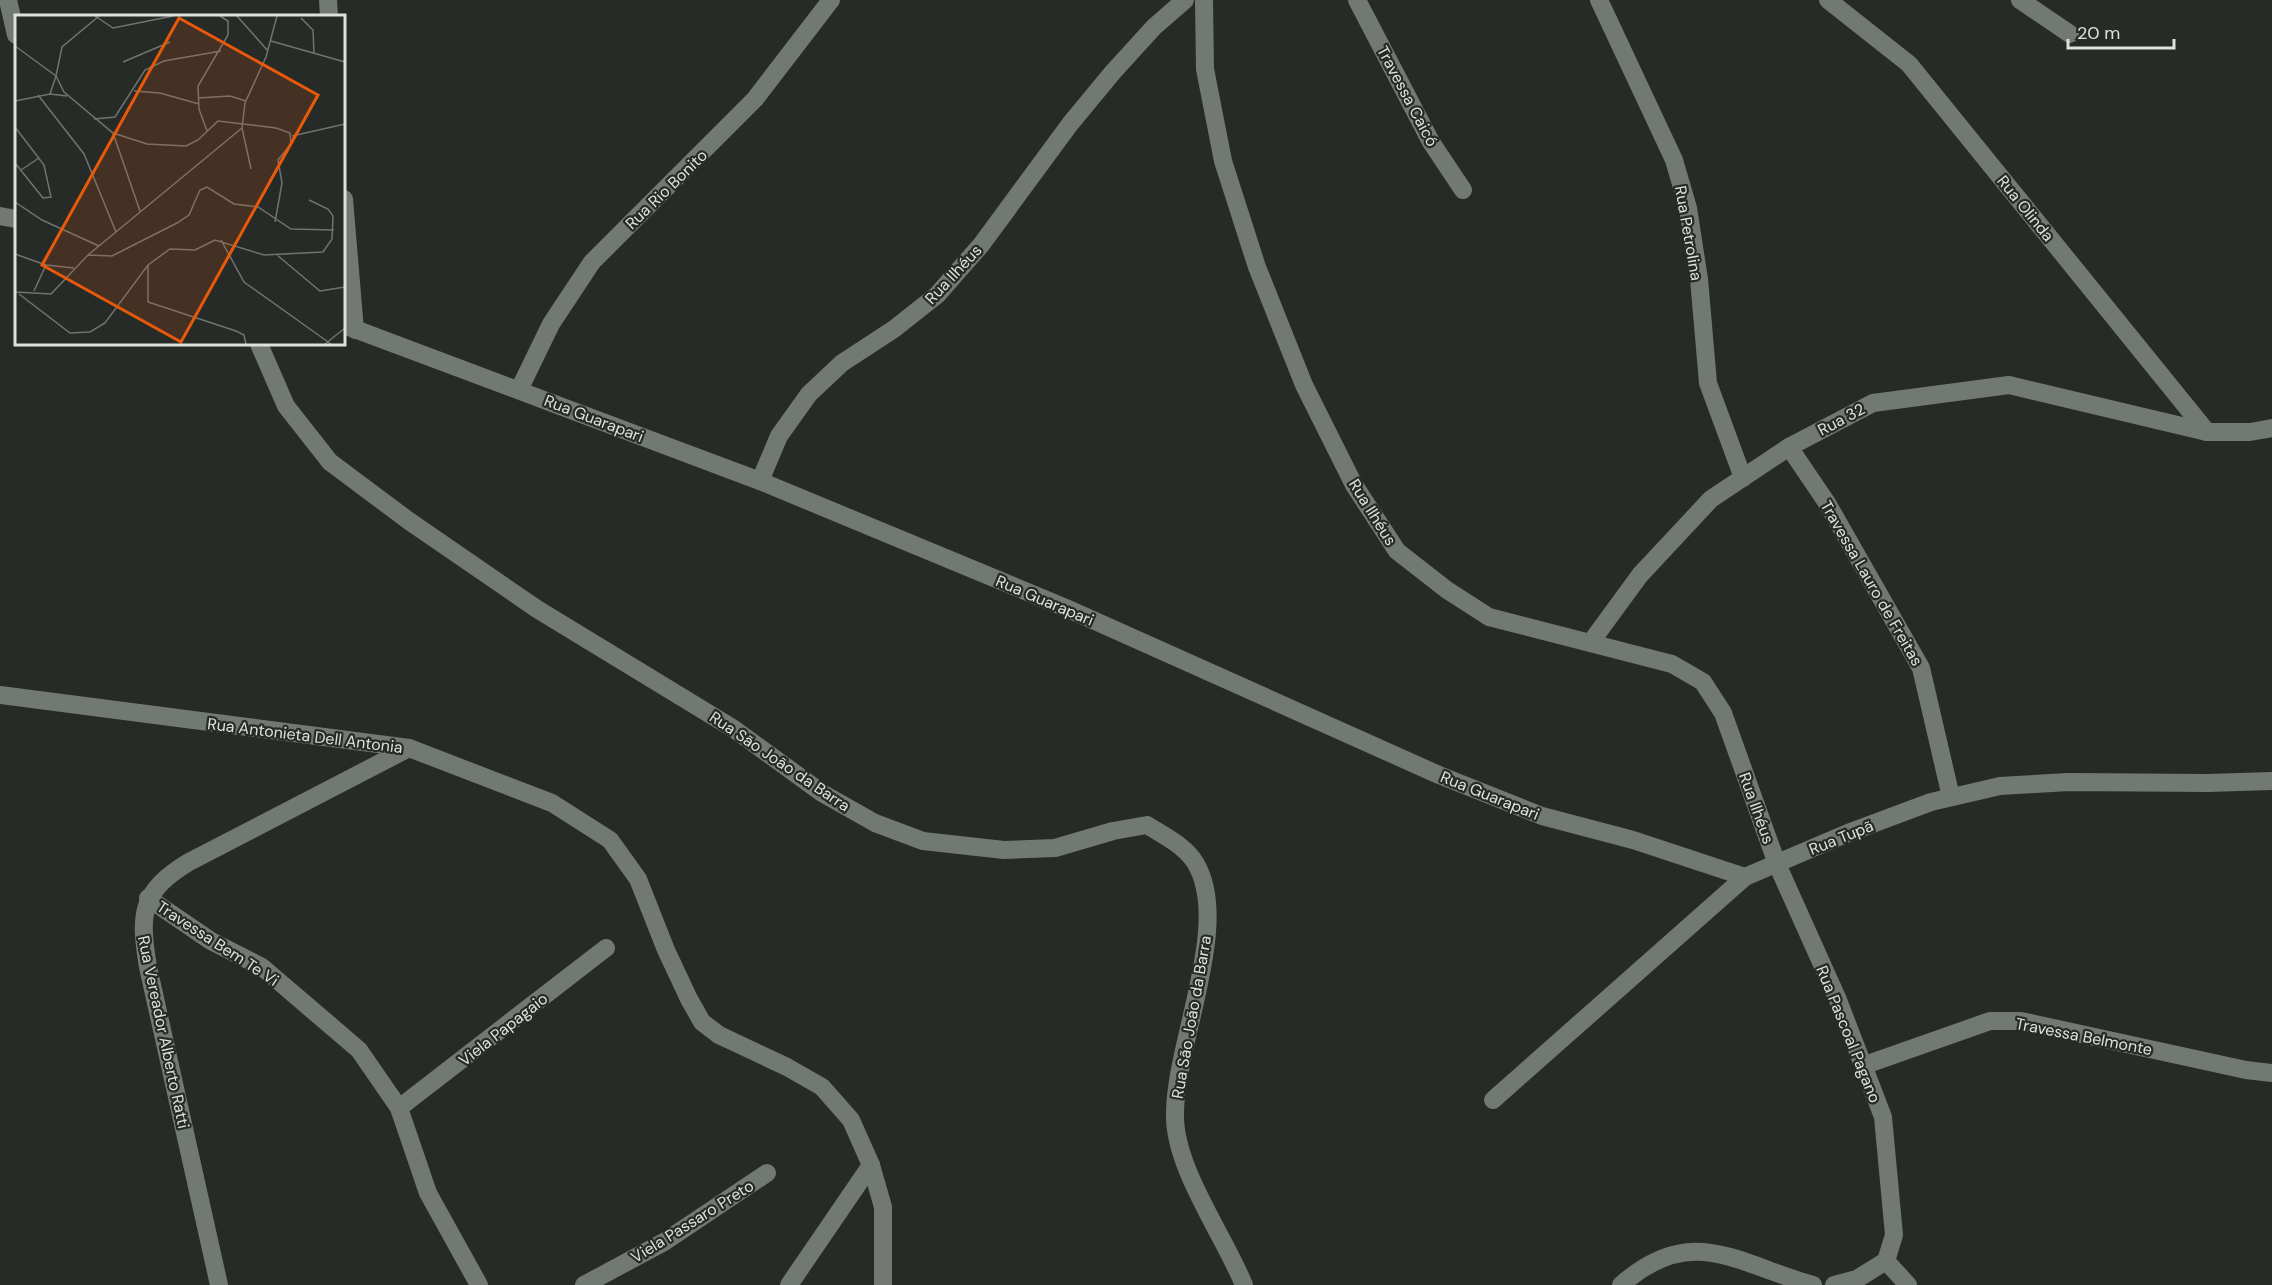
<svg xmlns="http://www.w3.org/2000/svg" width="2272" height="1285" viewBox="0 0 2272 1285" font-family="'DM Sans',sans-serif">
<style>
.lines{fill:none;stroke-linecap:round;stroke-linejoin:round}
.minor{stroke:#727873;stroke-width:18}
.labels{text-anchor:middle;stroke-width:4.5;stroke-linejoin:round;paint-order:stroke}
.street-label{font-size:16px;fill:#dee1de;stroke:#272b27}
.inset-road{fill:none;stroke:#707470;stroke-width:1.5}
.view{fill:#e8590c;fill-opacity:0.15;stroke:#e8590c;stroke-width:3}
.inset-edge{fill:none;stroke:#dee1de;stroke-width:3}
</style>
<rect width="100%" height="100%" fill="#272b27"/>
<g class="lines">
<g class="minor">
<path d="M8,0L16,35"/>
<path d="M328,0L329,16"/>
<path d="M1204,0L1205,69L1223,161L1257,267L1304,385L1354,485L1397,551L1447,590L1489,617L1672,664L1703,682L1723,713L1777,864L1838,1000L1883,1117L1894,1235L1886,1261L1857,1279L1834,1285"/>
<path d="M1357,0L1431,142L1463,190"/>
<path d="M1599,0L1674,160L1688,208L1699,279L1708,383L1743,478"/>
<path d="M1828,0L1909,64L2207,432"/>
<path d="M2020,0L2070,34"/>
<path d="M344,199L355,330"/>
<path d="M0,216L16,219"/>
<path d="M344,325L760,481L1066,608L1439,775L1542,816L1633,840L1745,877"/>
<path d="M259,344L286,406L330,462L409,521L537,609L734,729L822,793L875,823L923,841L1004,850L1055,848L1113,831L1147,825C1164,836 1186,846 1196,864C1232,926 1173,1047 1175,1118C1176,1170 1224,1236 1244,1285"/>
<path d="M519,390L551,324L592,262L755,99L831,0"/>
<path d="M1789,447L1827,503L1921,668L1951,797"/>
<path d="M760,481L779,436L809,394L842,363L894,329L937,295L981,245L1070,124L1113,72L1154,27L1185,0"/>
<path d="M1591,642L1640,575L1711,499L1789,447L1873,403L2009,385L2207,432H2250L2272,428"/>
<path d="M0,695L409,748L552,803L610,840L638,879L666,950L689,999L702,1022L719,1035L787,1067L822,1087L851,1120L871,1165L883,1207V1285"/>
<path d="M148,898L211,941L262,967L359,1050L399,1108L428,1193L479,1285"/>
<path d="M1865,1065L1990,1021H2021L2246,1070L2272,1073"/>
<path d="M1493,1100L1745,877L1848,833L1931,802L2000,786L2068,782L2208,783L2272,781"/>
<path d="M399,1108L606,948"/>
<path d="M1886,1261L1908,1285"/>
<path d="M219,1285L148,967C139,913 141,891 189,862L409,748"/>
<path d="M584,1285L664,1242L767,1173"/>
<path d="M789,1285L871,1165"/>
<path d="M1621,1285C1692,1222 1737,1264 1813,1285"/>
</g>
</g>
<g class="labels">
<g class="street-label">
<text transform="translate(1408 96) rotate(62)" y="6">Travessa Caicó</text>
<text transform="translate(666 189) rotate(-44)" y="6">Rua Rio Bonito</text>
<text transform="translate(2026 208) rotate(51)" y="6">Rua Olinda</text>
<text transform="translate(1689 233) rotate(80)" y="6">Rua Petrolina</text>
<text transform="translate(953 274) rotate(-47)" y="6">Rua Ilhéus</text>
<text transform="translate(594 418) rotate(21)" y="6">Rua Guarapari</text>
<text transform="translate(1841 419) rotate(-28)" y="6">Rua 32</text>
<text transform="translate(1373 512) rotate(58)" y="6">Rua Ilhéus</text>
<text transform="translate(1872 583) rotate(60)" y="6">Travessa Lauro de Freitas</text>
<text transform="translate(1045 600) rotate(23)" y="6">Rua Guarapari</text>
<text transform="translate(305 735) rotate(7)" y="6">Rua Antonieta Dell Antonia</text>
<text transform="translate(780 761) rotate(34)" y="6">Rua São João da Barra</text>
<text transform="translate(1490 795) rotate(22)" y="6">Rua Guarapari</text>
<text transform="translate(1757 808) rotate(70)" y="6">Rua Ilhéus</text>
<text transform="translate(1841 837) rotate(-22)" y="6">Rua Tupã</text>
<text transform="translate(218 943) rotate(33)" y="6">Travessa Bem Te Vi</text>
<text transform="translate(1191 1017) rotate(-80)" y="6">Rua São João da Barra</text>
<text transform="translate(503 1029) rotate(-38)" y="6">Viela Papagaio</text>
<text transform="translate(164 1032) rotate(78)" y="6">Rua Vereador Alberto Ratti</text>
<text transform="translate(1849 1034) rotate(68)" y="6">Rua Pascoal Pagano</text>
<text transform="translate(2084 1036) rotate(11)" y="6">Travessa Belmonte</text>
<text transform="translate(692 1221) rotate(-32)" y="6">Viela Passaro Preto</text>
</g>
</g>
<g transform="translate(15 15)">
<rect width="330" height="330" fill="#272b27"/>
<path class="inset-road" d="M80,1L98,13L158,1M84,1L47,32L41,61L49,77L98,118L132,129L171,131L183,125L203,106L261,113L275,118L276,129L263,145L267,168L260,207M222,1L253,36M286,3L298,15L299,39M256,26L330,47M0,31L41,61L35,79M108,47L155,27M119,76L145,78L184,89M23,80L69,139L101,217M183,83L215,81L231,86M0,86L35,79L52,81M79,104L100,102L130,55L149,46L206,36M0,112L29,150L36,182L28,183L0,148M192,116L184,94L183,71L213,20V6L205,1M98,118L125,196M277,121L330,109M236,154L227,113L230,88L251,42L262,1M6,155L24,143M0,187L27,205L84,231M206,225L229,267L316,329M0,239L31,250L59,253M73,240L97,241L162,208L174,200L185,175L192,172L219,189L243,192L276,214L319,215M262,240L305,276L330,272M133,250V287L221,316L229,320L231,329M19,276L31,250M0,277L36,279L73,240L227,113M4,279L55,318L75,317L90,308L133,250L155,234L180,235L200,225L249,240L308,237L317,224L318,201L313,194L294,185M310,329L330,313"/>
<path class="view" d="M164,3L303,80L166,327L27,250Z"/>
<rect width="330" height="330" class="inset-edge"/>
</g>
<path d="M2068 39v9h106v-9" fill="none" stroke="#dee1de" stroke-width="3"/>
<text x="2077" y="39" font-size="18" fill="#dee1de" stroke="#272b27" stroke-width="4.5" paint-order="stroke">20 m</text>
</svg>
